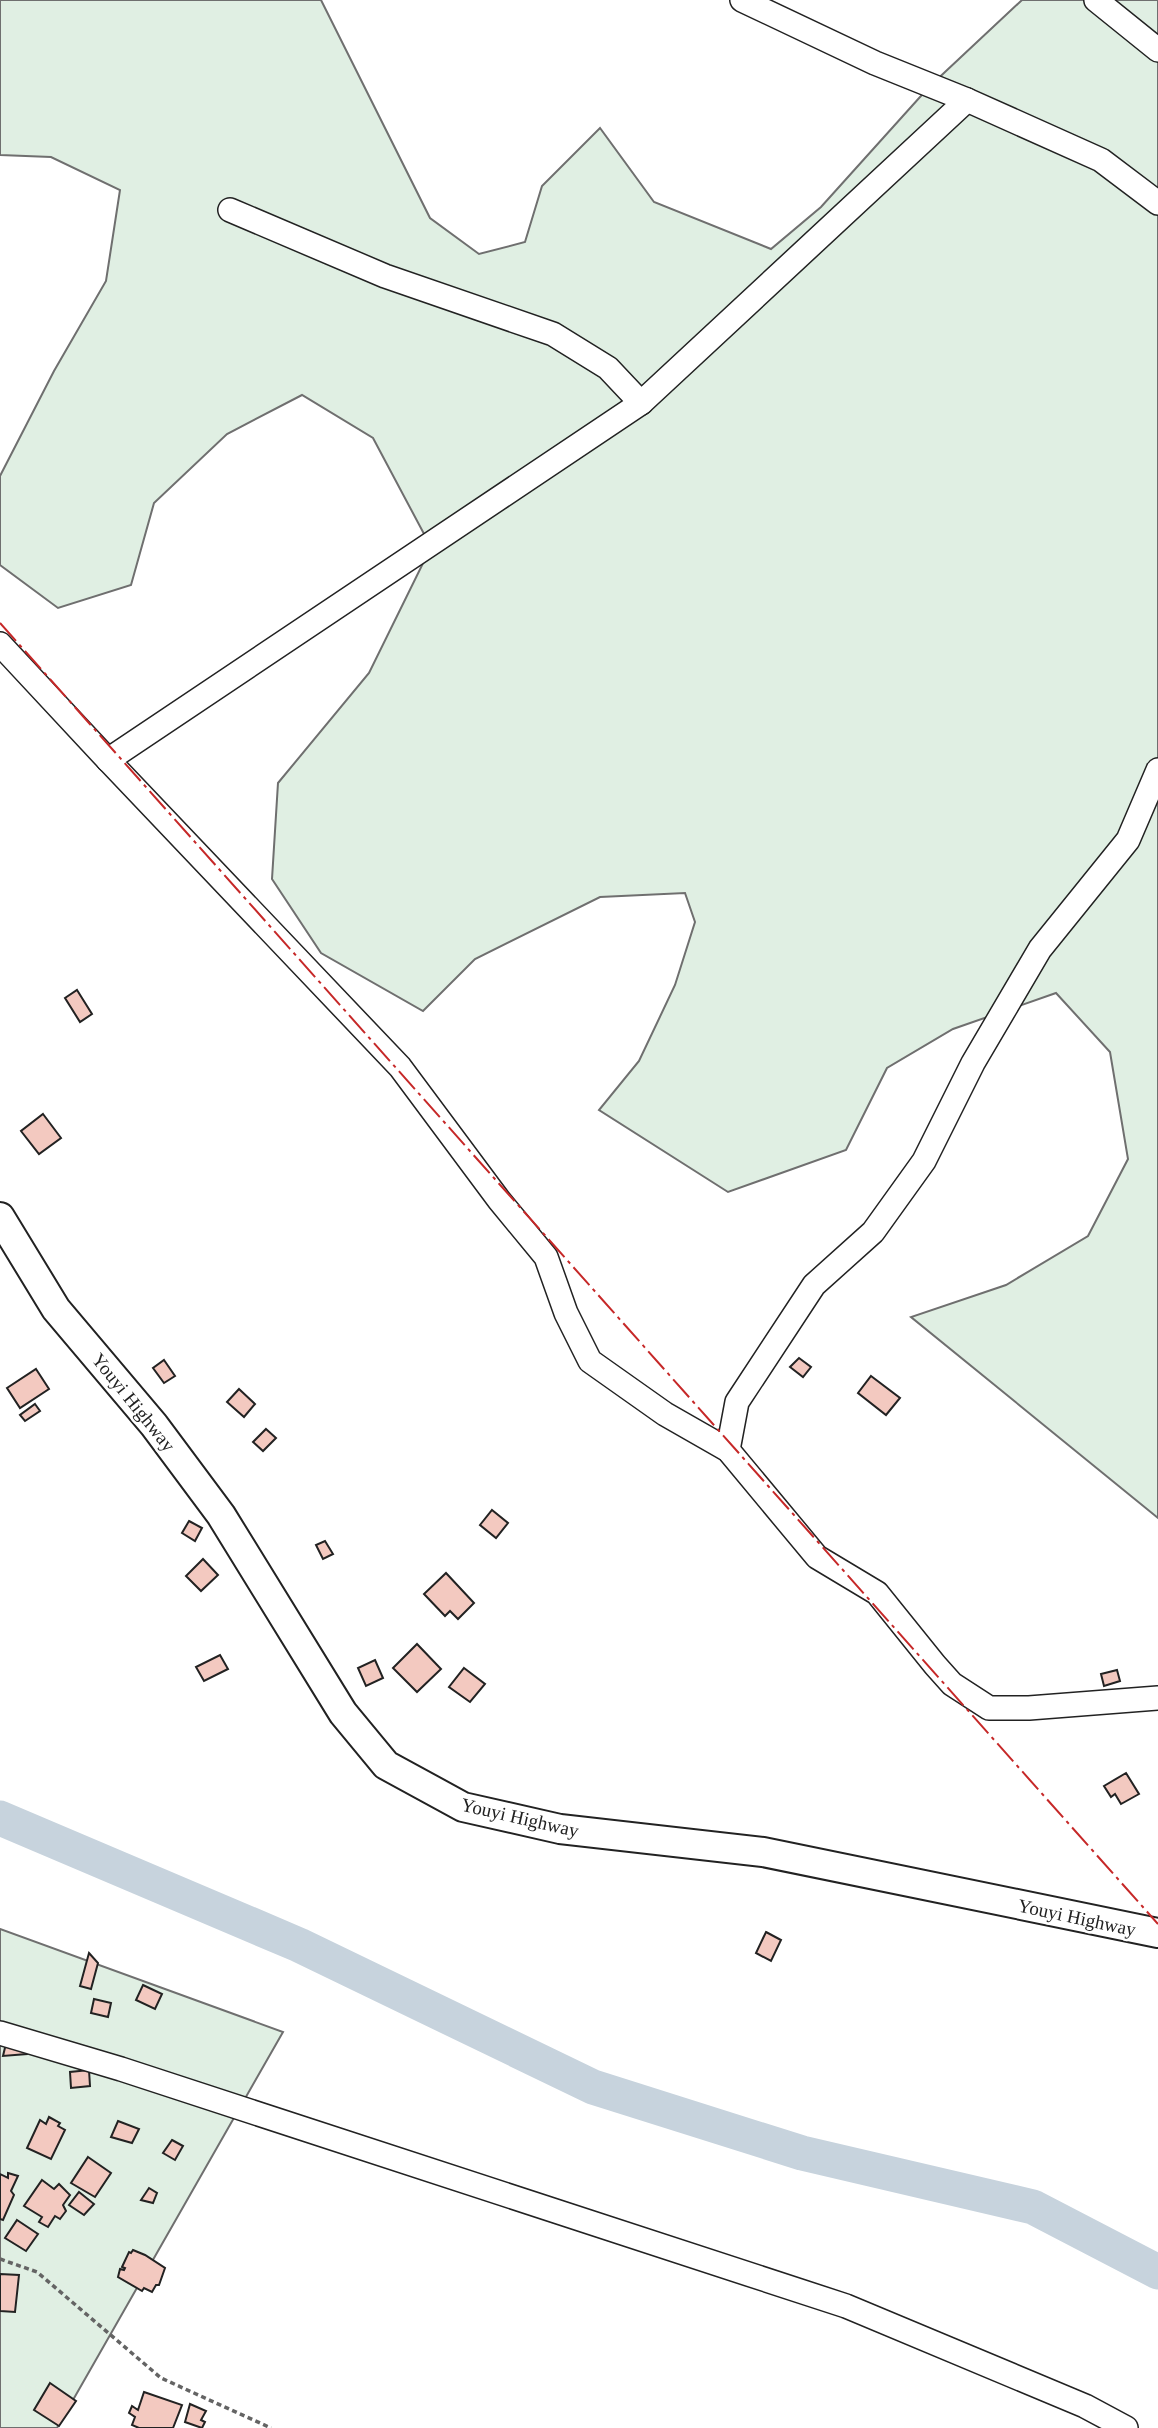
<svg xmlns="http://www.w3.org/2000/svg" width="1158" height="2428" viewBox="0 0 1158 2428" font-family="'Times New Roman',serif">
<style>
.green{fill:#e0efe3;stroke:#6f6f6f;stroke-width:2}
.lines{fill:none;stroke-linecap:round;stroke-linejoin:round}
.river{stroke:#c7d3dd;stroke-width:35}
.building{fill:#f3c9c0;stroke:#222;stroke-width:2}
.minor-casing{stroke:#222;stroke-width:26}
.major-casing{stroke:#222;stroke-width:32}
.path{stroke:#646464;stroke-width:3.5;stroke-dasharray:5 3.5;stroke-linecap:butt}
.minor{stroke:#fff;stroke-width:23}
.major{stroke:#fff;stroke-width:28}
.power{stroke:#c62828;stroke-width:2;stroke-dasharray:24 5 3.5 5;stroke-linecap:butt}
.labels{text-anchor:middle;stroke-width:5;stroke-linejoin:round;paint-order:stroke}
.street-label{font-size:19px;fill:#222;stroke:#fff}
</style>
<rect width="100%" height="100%" fill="#fff"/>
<g class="green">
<path d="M0,0H321L430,218L479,254L525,242L542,186L600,128L654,202L771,249L821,207L929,87L1022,0H1158V1518L911,1317L1006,1285L1088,1236L1128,1159L1110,1052L1056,993L953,1029L887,1068L846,1150L728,1192L599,1110L639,1061L675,985L695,922L685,893L600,897L475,959L423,1011L321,953L272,879L278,783L369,673L431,547L373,438L302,395L227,434L154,503L131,585L58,608L0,565V476L54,371L106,281L120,190L51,157L0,155Z"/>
<path d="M0,1929L283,2032L57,2428H0Z"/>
</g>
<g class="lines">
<path class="river" d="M0,1818L299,1945L593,2087L802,2153L1033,2207L1158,2272"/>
</g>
<g class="building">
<path d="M77,990L92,1014L80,1022L65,998Z"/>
<path d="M43,1114L61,1138L39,1154L21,1131Z"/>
<path d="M799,1358L811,1367L803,1377L790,1367Z"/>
<path d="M164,1360L175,1376L164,1383L153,1368Z"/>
<path d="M36,1369L49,1389L20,1408L7,1388Z"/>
<path d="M871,1376L900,1398L886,1415L858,1393Z"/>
<path d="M239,1389L255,1404L244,1417L227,1402Z"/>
<path d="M35,1404L40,1411L25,1421L20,1415Z"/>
<path d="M266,1429L276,1438L263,1451L253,1442Z"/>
<path d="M492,1510L508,1523L496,1538L480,1525Z"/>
<path d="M189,1521L202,1528L195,1541L182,1533Z"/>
<path d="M325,1541L333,1554L323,1559L316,1545Z"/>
<path d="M203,1559L218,1575L201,1591L186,1576Z"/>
<path d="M446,1573L474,1603L458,1619L450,1611L445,1616L424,1594Z"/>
<path d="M417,1644L441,1669L417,1692L393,1668Z"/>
<path d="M220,1655L228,1669L204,1681L196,1667Z"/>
<path d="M375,1660L383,1678L366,1686L358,1668Z"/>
<path d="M464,1668L485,1684L470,1702L449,1687Z"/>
<path d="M1117,1670L1120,1681L1104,1686L1101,1674Z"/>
<path d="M1126,1773L1139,1794L1121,1804L1115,1794L1111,1797L1104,1786Z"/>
<path d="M766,1932L781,1940L771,1961L756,1953Z"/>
<path d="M89,1953L98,1963L91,1989L80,1986Z"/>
<path d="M143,1985L162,1994L155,2009L136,2000Z"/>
<path d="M94,1999L111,2003L108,2017L91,2013Z"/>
<path d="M8,2035L30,2040L27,2054L3,2056Z"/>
<path d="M89,2070L90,2086L71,2088L70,2072Z"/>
<path d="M49,2117L60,2123L58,2126L65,2130L51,2159L27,2148L40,2120L46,2124Z"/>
<path d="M118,2121L139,2129L132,2143L111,2137Z"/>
<path d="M172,2140L183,2146L175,2160L163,2153Z"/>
<path d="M88,2157L111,2173L95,2197L71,2183Z"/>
<path d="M8,2173L18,2176L11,2191L14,2195L3,2220L0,2219V2174L8,2178Z"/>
<path d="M42,2180L54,2189L59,2184L70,2195L63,2205L66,2211L60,2219L55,2216L48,2227L39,2222L42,2217L24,2206Z"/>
<path d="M149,2188L157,2193L153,2203L141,2200Z"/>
<path d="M79,2192L94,2204L84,2215L69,2205Z"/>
<path d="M17,2220L38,2234L26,2251L5,2238Z"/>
<path d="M133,2250L145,2255L165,2268L159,2285H156L152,2292L144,2288L142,2291L118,2277L120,2269L124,2270L125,2268L122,2267L129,2252L131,2253Z"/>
<path d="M0,2274L19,2275L15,2312L0,2311Z"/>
<path d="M50,2383L76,2401L59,2426L34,2410Z"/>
<path d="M144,2392L182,2405L173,2428H139L132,2425L135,2417L129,2413L132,2406L138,2410Z"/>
<path d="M190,2404L206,2411L201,2420L205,2422L202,2428L185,2422Z"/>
</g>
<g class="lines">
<defs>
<g id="minor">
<path d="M742,0L875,63L967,100L1101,160L1158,203"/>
<path d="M1096,0L1158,50"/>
<path d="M230,210L385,276L553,334L608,368L641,403"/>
<path d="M0,644L108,760L400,1067L499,1200L546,1257L566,1313L590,1361L665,1414L728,1450L817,1557L877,1593L935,1665L952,1684L989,1708H1029L1158,1698"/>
<path d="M108,760L641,403L967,100"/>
<path d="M728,1450L737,1402L814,1285L873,1232L924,1161L973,1063L1040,949L1128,840L1158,770"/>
<path d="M0,2033L121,2069L846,2306L1085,2406L1126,2428"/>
</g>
<path id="major" d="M0,1217L56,1309L154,1425L221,1515L343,1713L386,1765L463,1807L560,1829L763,1852L1158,1933"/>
</defs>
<use href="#minor" class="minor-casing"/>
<use href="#major" class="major-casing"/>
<path class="path" d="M0,2259L37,2272L161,2378L271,2428"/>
<use href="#minor" class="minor"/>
<use href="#major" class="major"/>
<path class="power" d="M0,623L1158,1924"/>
</g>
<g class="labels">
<g class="street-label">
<text transform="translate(134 1402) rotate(51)" y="7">Youyi Highway</text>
<text transform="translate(520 1817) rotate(13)" y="7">Youyi Highway</text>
<text transform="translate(1077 1917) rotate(12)" y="7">Youyi Highway</text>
</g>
</g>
</svg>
